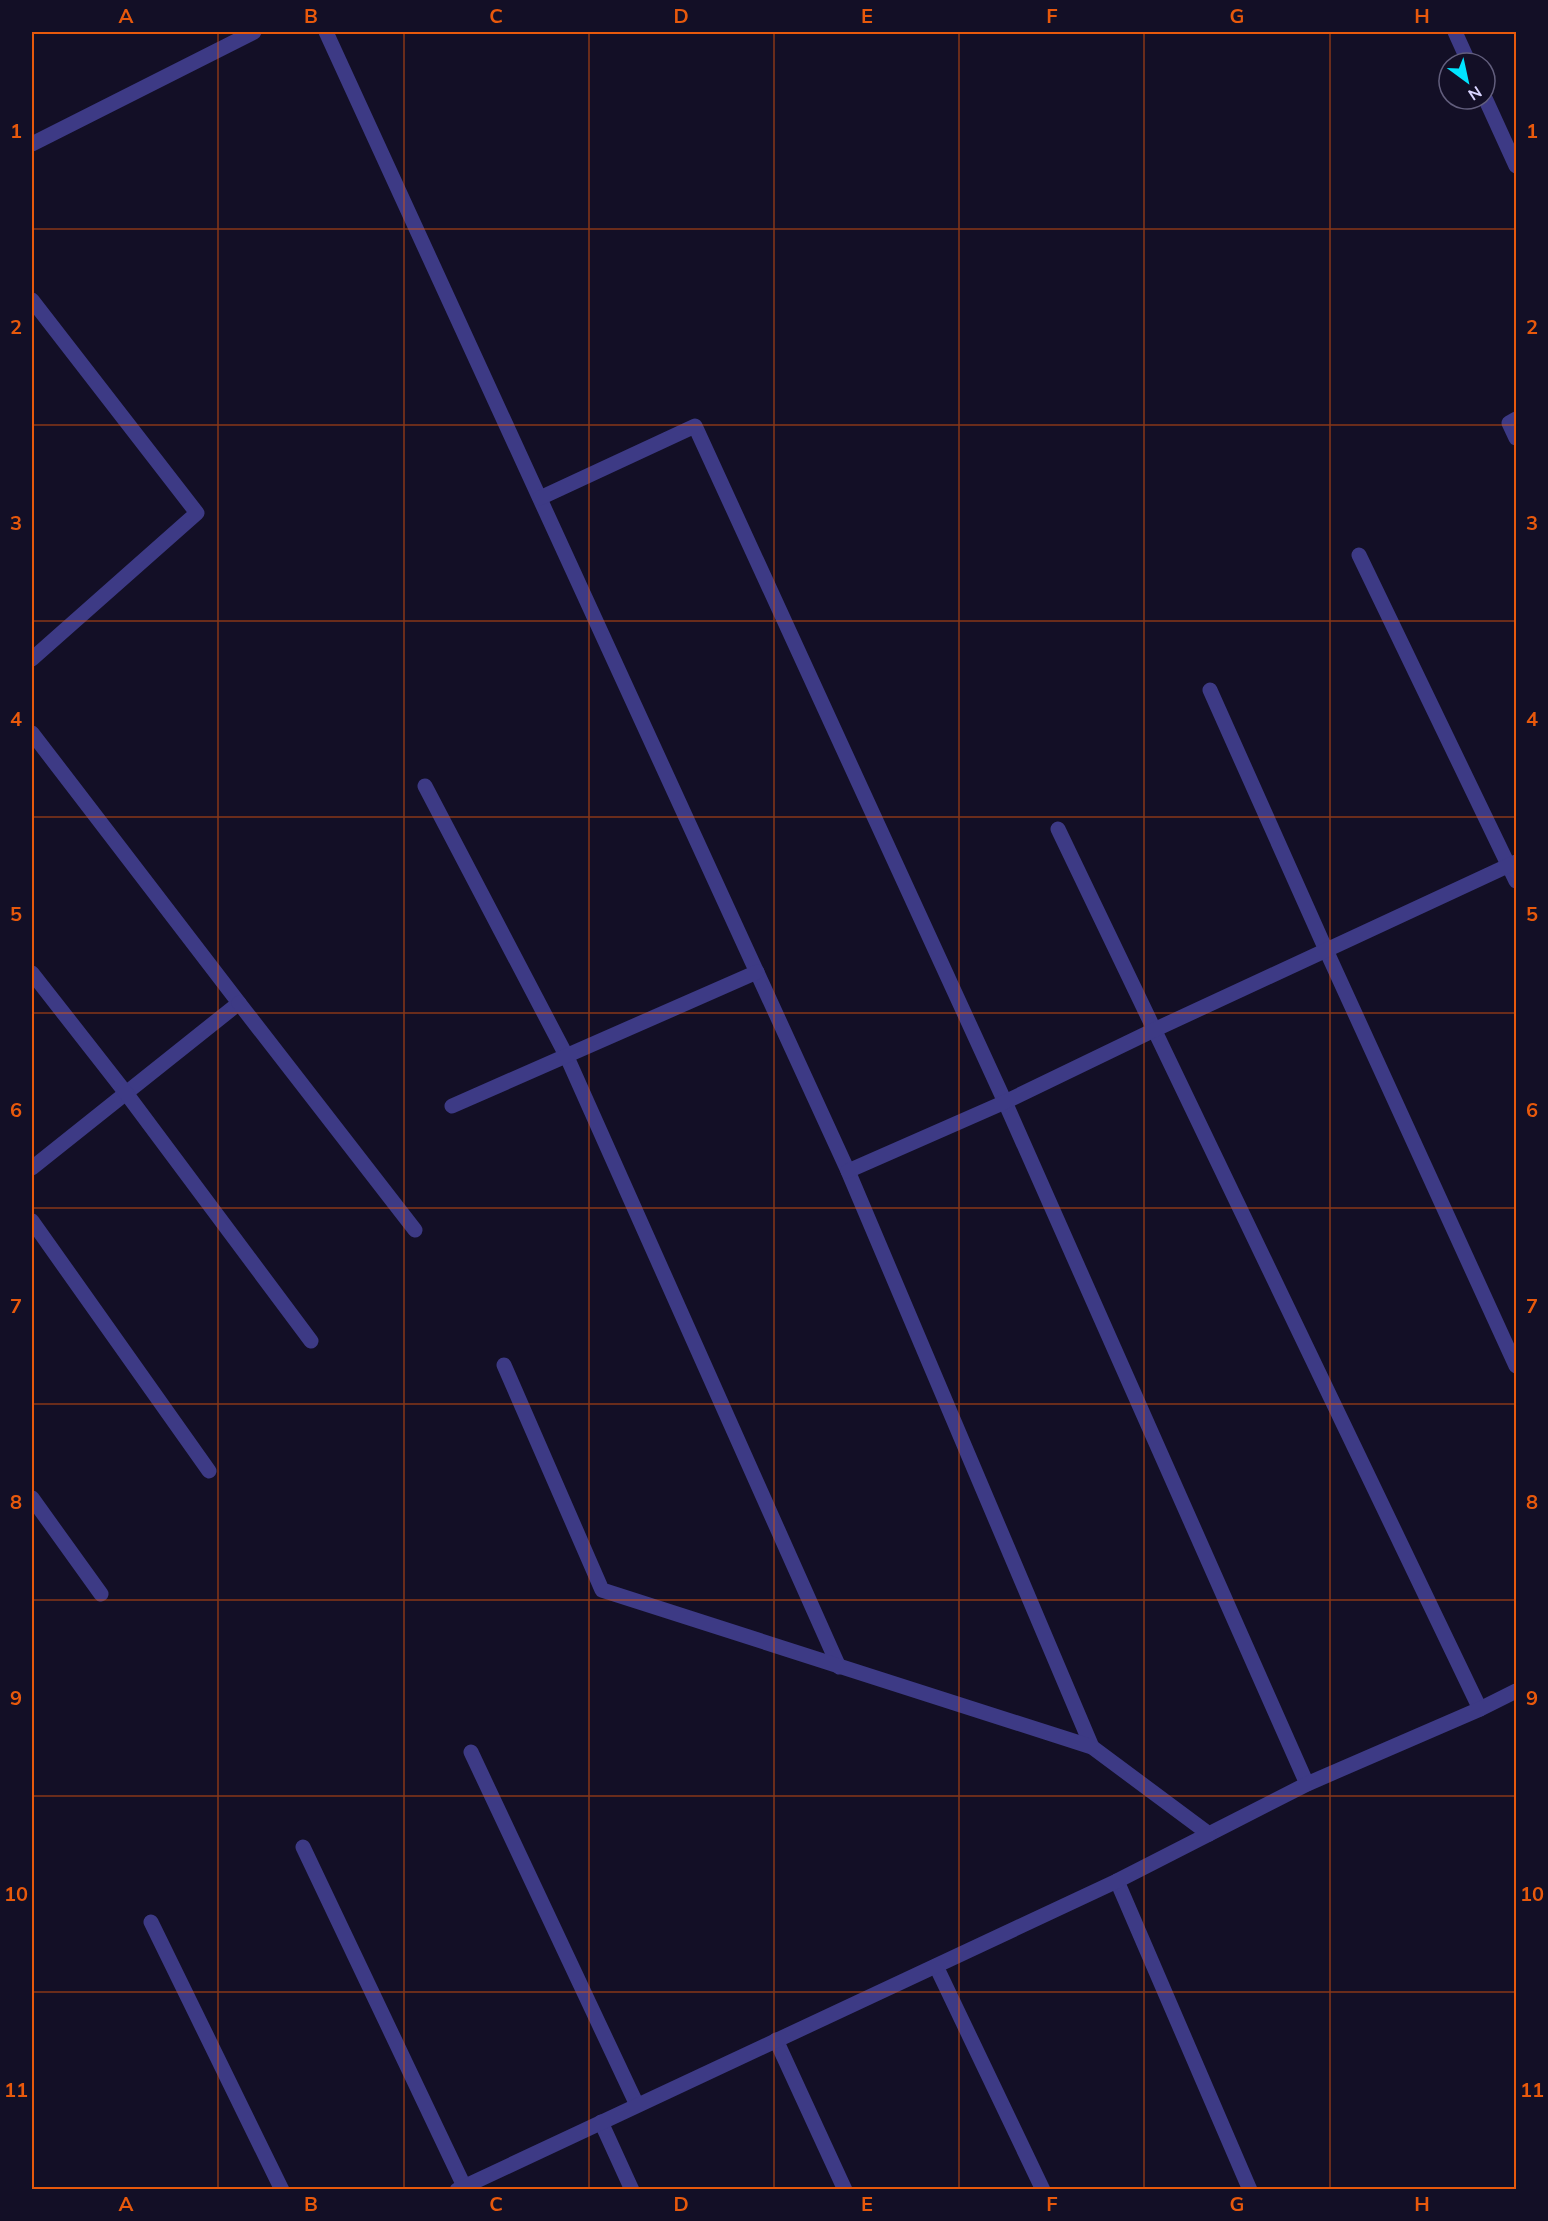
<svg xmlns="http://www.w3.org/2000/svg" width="1548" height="2221" viewBox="0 0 1548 2221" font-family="Mulish,sans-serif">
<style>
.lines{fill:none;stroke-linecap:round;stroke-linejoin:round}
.minor{stroke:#3d3a85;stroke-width:15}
.grid{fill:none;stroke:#e8590c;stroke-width:1.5;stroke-opacity:0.55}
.neatline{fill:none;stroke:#e8590c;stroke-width:2}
.grid-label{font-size:20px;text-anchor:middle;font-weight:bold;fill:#e8590c}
</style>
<rect width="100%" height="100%" fill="#130f26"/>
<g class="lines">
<g class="minor">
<path d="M326,32L848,1171L1092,1747"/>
<path d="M1455,32L1469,63"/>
<path d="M1485,98L1516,166"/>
<path d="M32,144L254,32"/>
<path d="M32,300L197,513L32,659"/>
<path d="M1516,419L1509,423L1516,438"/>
<path d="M540,498L695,426L1005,1102L1307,1784"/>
<path d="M1359,555L1516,881"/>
<path d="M1210,690L1326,950L1516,1366"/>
<path d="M32,733L239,1003L32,1168"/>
<path d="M425,786L567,1057L839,1667"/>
<path d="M1058,829L1480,1709"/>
<path d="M32,973L126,1093L311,1341"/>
<path d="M239,1003L415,1230"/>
<path d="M452,1106L757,972"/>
<path d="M848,1171L1005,1102L1154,1030L1516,862"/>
<path d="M32,1221L209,1471"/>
<path d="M504,1365L602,1590L1092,1747L1209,1834L1307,1784L1480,1709L1516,1691"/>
<path d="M32,1498L101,1594"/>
<path d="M471,1752L637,2105"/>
<path d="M303,1847L464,2186"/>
<path d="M1117,1881L1250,2190"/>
<path d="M151,1922L282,2190"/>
<path d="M936,1966L1043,2190"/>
<path d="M776,2040L845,2190"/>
<path d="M601,2122L632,2190"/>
<path d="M457,2190L1117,1881L1209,1834"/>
</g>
</g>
<path class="grid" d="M218,32V2190M404,32V2190M589,32V2190M774,32V2190M959,32V2190M1144,32V2190M1330,32V2190M32,229H1516M32,425H1516M32,621H1516M32,817H1516M32,1013H1516M32,1208H1516M32,1404H1516M32,1600H1516M32,1796H1516M32,1992H1516"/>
<rect width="1548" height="2221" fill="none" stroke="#130f26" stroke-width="66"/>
<g transform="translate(1467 81) rotate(147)"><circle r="28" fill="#130f26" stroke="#625e7d" stroke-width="1.5"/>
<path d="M0-4.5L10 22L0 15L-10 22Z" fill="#00e5ff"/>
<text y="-9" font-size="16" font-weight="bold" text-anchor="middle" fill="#d9d4ff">N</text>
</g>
<rect x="33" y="33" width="1482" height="2155" class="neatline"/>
<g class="grid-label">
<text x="126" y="23">A</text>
<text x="311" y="23">B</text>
<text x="496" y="23">C</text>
<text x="681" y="23">D</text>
<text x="867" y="23">E</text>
<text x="1052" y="23">F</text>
<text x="1237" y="23">G</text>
<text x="1422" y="23">H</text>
<text x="16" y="138">1</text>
<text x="1532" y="138">1</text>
<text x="16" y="334">2</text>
<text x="1532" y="334">2</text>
<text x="16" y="530">3</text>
<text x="1532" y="530">3</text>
<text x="16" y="726">4</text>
<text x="1532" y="726">4</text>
<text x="16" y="921">5</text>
<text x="1532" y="921">5</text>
<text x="16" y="1117">6</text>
<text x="1532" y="1117">6</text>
<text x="16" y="1313">7</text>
<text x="1532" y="1313">7</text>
<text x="16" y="1509">8</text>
<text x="1532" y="1509">8</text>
<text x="16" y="1705">9</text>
<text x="1532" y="1705">9</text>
<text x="16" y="1901">10</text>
<text x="1532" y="1901">10</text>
<text x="16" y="2097">11</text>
<text x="1532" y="2097">11</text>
<text x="126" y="2211">A</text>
<text x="311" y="2211">B</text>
<text x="496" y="2211">C</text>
<text x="681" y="2211">D</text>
<text x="867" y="2211">E</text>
<text x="1052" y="2211">F</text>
<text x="1237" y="2211">G</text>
<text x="1422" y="2211">H</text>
</g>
</svg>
